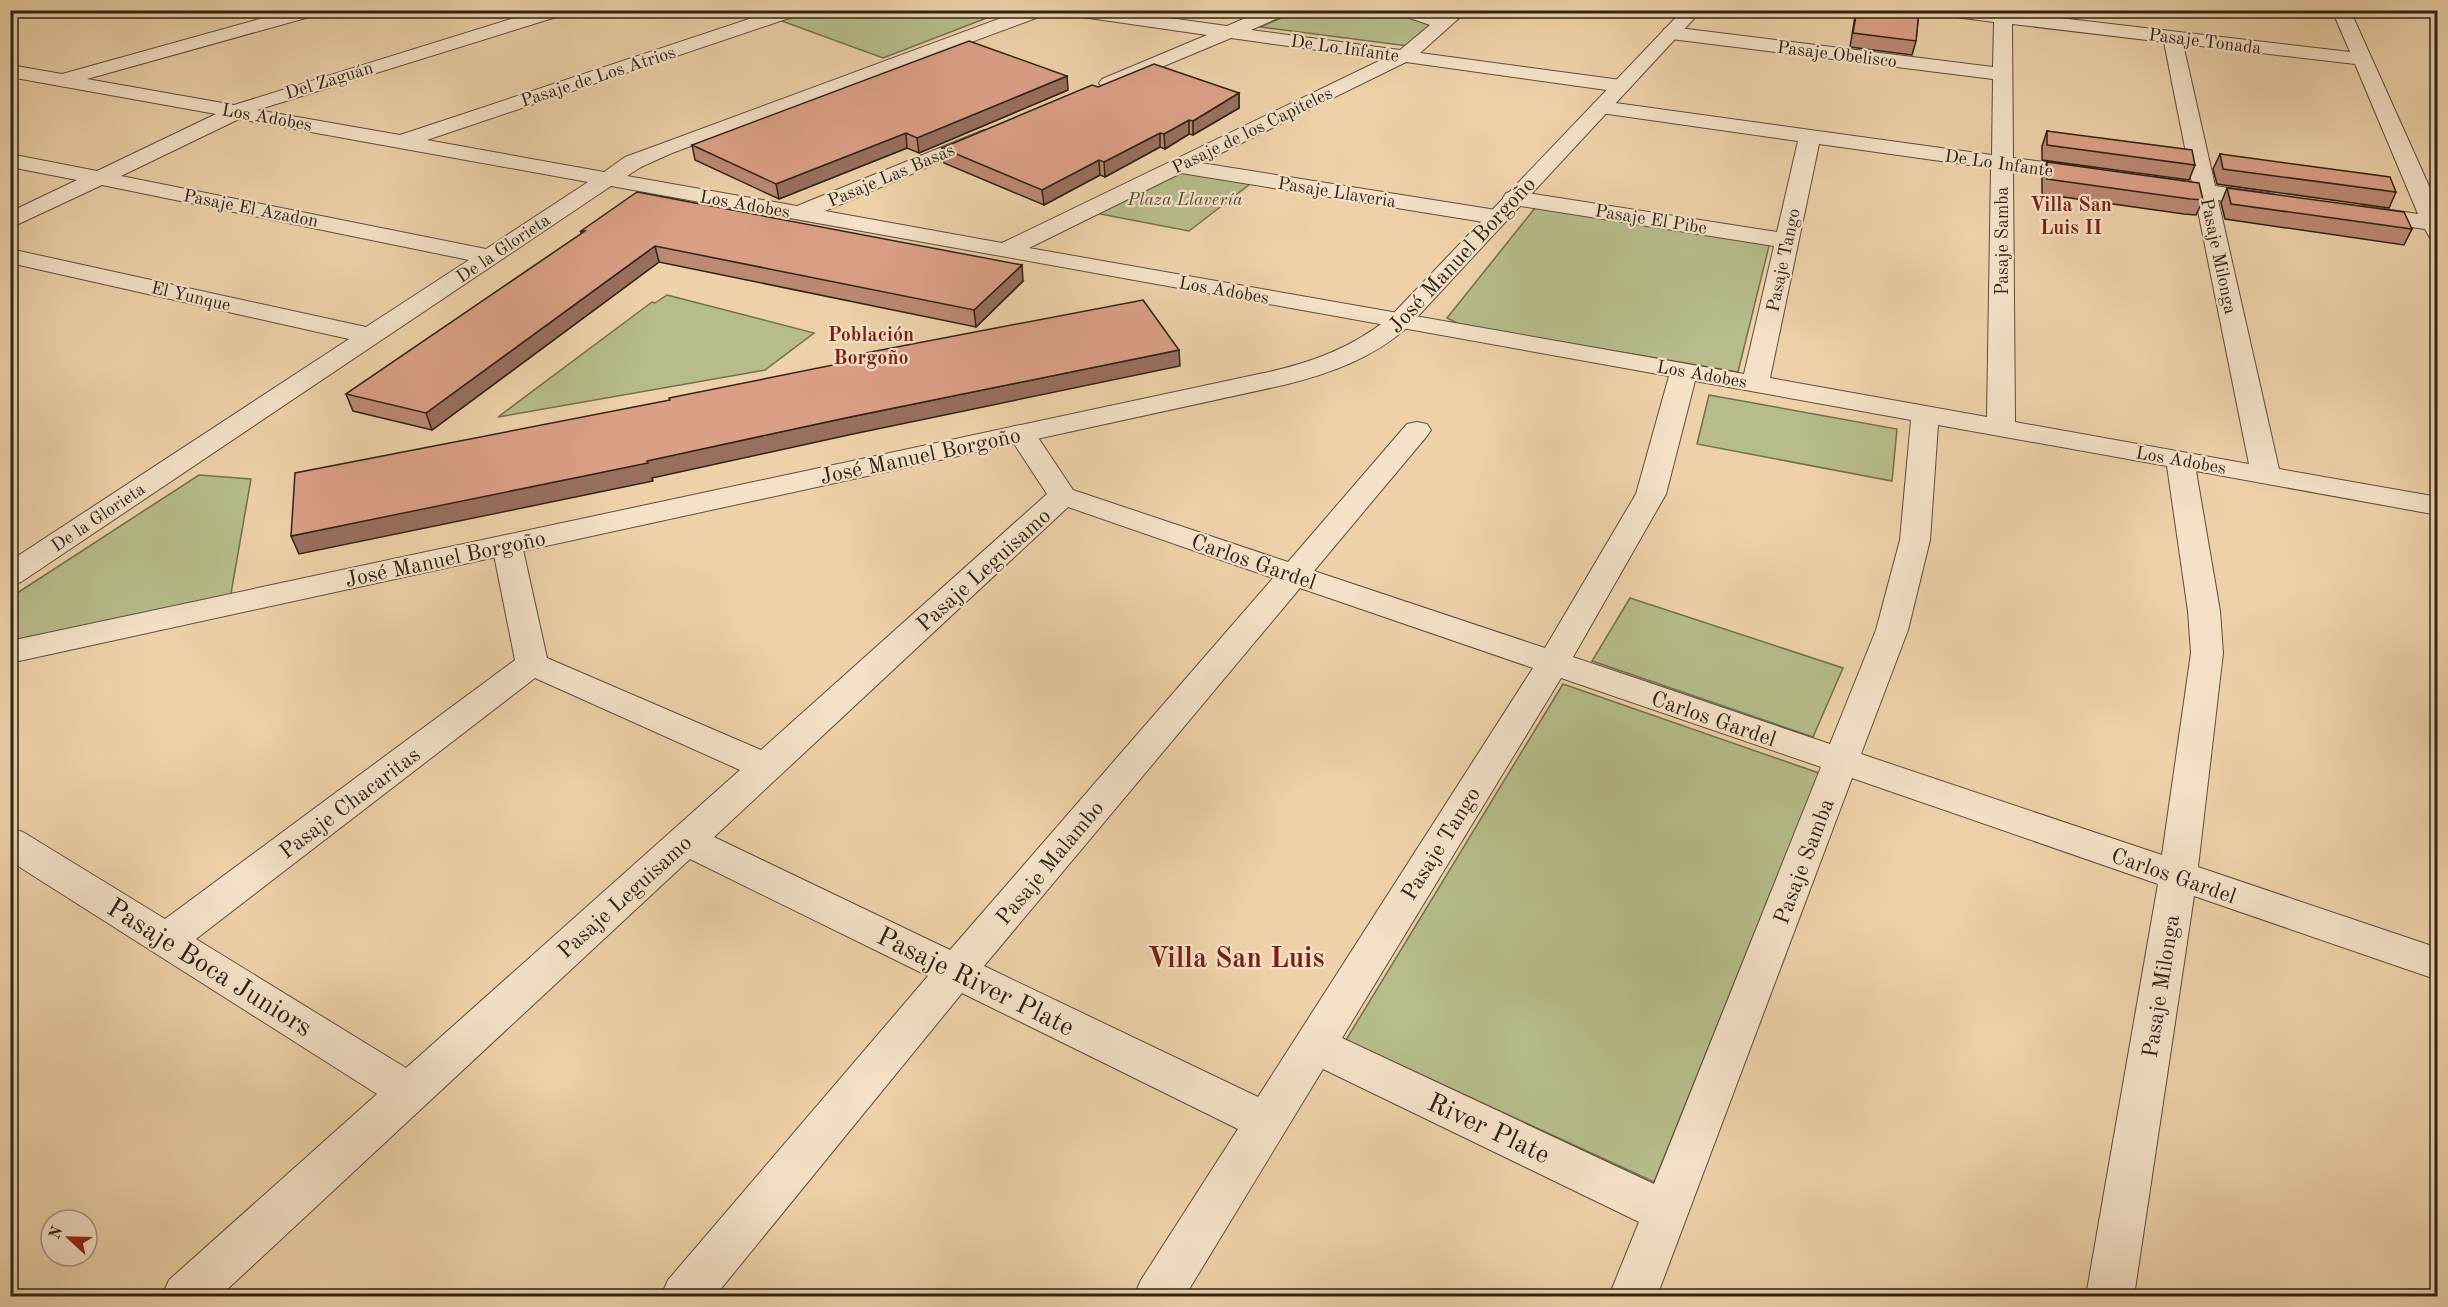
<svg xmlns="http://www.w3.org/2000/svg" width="2448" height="1307" viewBox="0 0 2448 1307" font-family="'Old Standard TT',serif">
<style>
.green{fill:#b6bc8a;stroke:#727051;stroke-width:1.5}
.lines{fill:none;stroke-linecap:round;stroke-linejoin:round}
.minor-casing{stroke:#5e4e3c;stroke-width:2}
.tertiary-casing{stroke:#5e4e3c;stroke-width:2}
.minor{fill:#f4e1c7;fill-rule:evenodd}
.tertiary{fill:#f4e1c7;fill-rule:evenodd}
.wall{fill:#bc8973;stroke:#2e2318;stroke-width:1.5}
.shaded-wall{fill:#996f5e;stroke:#2e2318;stroke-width:1.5}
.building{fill:#db9f86;stroke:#2e2318;stroke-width:1.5}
.labels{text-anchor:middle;stroke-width:4.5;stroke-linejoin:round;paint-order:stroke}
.far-street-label{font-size:18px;fill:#2e2318;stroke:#f4e1c7}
.far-park-label{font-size:18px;font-style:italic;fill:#504934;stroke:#f4e1c7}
.far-neighbourhood-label{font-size:20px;font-weight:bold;fill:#7a1f14;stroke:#f4e1c7}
.street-label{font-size:22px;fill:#2e2318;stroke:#f4e1c7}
.near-street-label{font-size:27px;fill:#2e2318;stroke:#f4e1c7}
.near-neighbourhood-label{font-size:28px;font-weight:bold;fill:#7a1f14;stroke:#f4e1c7}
</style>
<rect width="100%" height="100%" fill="#eed1a9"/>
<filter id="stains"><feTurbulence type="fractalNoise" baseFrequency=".00333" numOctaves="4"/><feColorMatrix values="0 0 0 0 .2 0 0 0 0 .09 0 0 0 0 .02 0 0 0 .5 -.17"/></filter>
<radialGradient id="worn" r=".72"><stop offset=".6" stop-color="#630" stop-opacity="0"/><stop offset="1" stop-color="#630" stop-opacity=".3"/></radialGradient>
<g class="green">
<path d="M805,10L991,11L987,18L883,58L779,20Z"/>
<path d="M1300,10L1390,11L1433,22L1408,46L1260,27Z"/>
<path d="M1182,169L1254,181L1189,231L1095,213Z"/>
<path d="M1535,208L1770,242L1738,372L1461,325L1447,318Z"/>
<path d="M667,295L814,333L765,370L498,417L652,302L655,303Z"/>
<path d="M1709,395L1897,429L1892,481L1697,444Z"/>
<path d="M199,475L251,479L230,599L11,643V597Z"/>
<path d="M1630,598L1843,668L1813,737L1592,661Z"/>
<path d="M1563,684L1819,773L1654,1182L1346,1040Z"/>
</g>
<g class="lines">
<defs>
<path id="minor" d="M292,10H323L320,14L87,79L234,105L540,10H569L566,14L257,110L400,135L776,10H804L801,14L427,140L604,172L625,157L658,145L1023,10H1050L1047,14L672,153L641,167L627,176L797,206L984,130L991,132L994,136L991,140L825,211L1002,243L1383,59L1231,38L1109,89L1102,87L1099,83L1102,79L1207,35L1068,15L1059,10H1111L1227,26L1264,10H1290L1287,14L1251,30L1400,50L1430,25L1398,14L1395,10H1424L1441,16L1447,10H1468L1420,53L1621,80L1628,82L1631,86L1628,90L1621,92L1406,62L1201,163L1496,210L1504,212L1507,217L1504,222L1496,224L1181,173L1029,248L1744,374L1774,246L1514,205L1506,203L1503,198L1506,193L1514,191L1777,232L1798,141L1601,113L1594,111L1591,107L1594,103L1601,101L1992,155L1993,79L1671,39L1664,37L1662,33L1664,29L1671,27L1993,67L1994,22L1940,15L1931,10H1991L2350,52L2332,10H2350L2438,206V240L2430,238L2425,229L2364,220L2356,218L2353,213L2356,208L2364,206L2418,214L2355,64L2183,44L2215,186L2268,193L2276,195L2279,200L2276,205L2268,207L2218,200L2279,469L2438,497V515L2196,471L2220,611L2223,653L2198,867L2438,948V980L2194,896L2134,1296H2086L2158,884L1852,778L1657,1296H1609L1639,1222L1323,1069L1185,1296H1134L1141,1280L1238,1129L962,993L715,1296H661L668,1280L928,976L690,859L220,1296H162L169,1280L377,1094L10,861V828L23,832L165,919L515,660L492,545L496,538L507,536L518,538L522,545L547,658L761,750L1047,494L1007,433L1011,427L1021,425L1031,427L1073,490L1288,562L1407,424L1417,422L1427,424L1431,430L1427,436L1314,571L1545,648L1636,494L1669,376L611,186L21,582L10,585V561L349,339L10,263V249L366,327L469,260L102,185L10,228V212L77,180L10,167V154L97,171L216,114L10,77V65L62,74ZM2012,24L2164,42L2192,183L2156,177L2148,179L2145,184L2148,189L2195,196L2249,464L2015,422L2013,171L2090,182L2098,180L2101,175L2098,170L2090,168L2013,158ZM239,119L588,182L486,249L121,176ZM1819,144L1991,168L1987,417L1770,378ZM1695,381L1911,420L1900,540L1876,630L1830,744L1573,657L1666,494ZM1938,425L2167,466L2188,611L2191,653L2162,855L1861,754L1908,630L1930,540ZM1068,507L1273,578L950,950L714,837ZM1300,588L1533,668L1258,1097L984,966ZM535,678L740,770L406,1068L196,939ZM1561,678L1821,767L1654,1184L1342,1038Z"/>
<path id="tertiary" d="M1683,10H1702L1408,327C1371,359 1331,373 1284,385L10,663V641L1259,374C1308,364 1351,349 1390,317Z"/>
</defs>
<use href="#minor" class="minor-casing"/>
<use href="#tertiary" class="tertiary-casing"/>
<use href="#minor" class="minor"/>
<use href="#tertiary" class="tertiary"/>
</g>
<g class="wall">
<path d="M1856,10H1919L1916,41L1912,55L1850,47Z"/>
<path d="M1098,87L1239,93V108L1193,135L1189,134L1165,149L1160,147L1105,177L1100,175L1044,205L944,163L942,148Z"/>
<path d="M1068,90L919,153L907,148L779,199L695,160L692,145Z"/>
<path d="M2047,131L2195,165L2189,180L2042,160V146Z"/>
<path d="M2220,154L2396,192L2389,208L2217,184L2213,169Z"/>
<path d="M2047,162L2203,200L2196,215L2184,214L2042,194V177Z"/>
<path d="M2227,188L2412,229L2404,245L2225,219L2221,203Z"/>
<path d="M581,231L1023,281L976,327L659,262L432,430L353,411L346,394L581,234Z"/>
</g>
<g class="shaded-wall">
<path d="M1067,76L1068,90L919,153L917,138Z"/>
<path d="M1239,93V108L1193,135V121Z"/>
<path d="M1189,120V134L1165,149L1164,134Z"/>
<path d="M906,133L907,148L779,199L776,184Z"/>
<path d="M1160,133V147L1105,177L1104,162Z"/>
<path d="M1099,160L1100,175L1044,205L1042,190Z"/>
<path d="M655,246L659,262L432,430L426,413Z"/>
<path d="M1022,265L1023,281L976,327L974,310Z"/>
<path d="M1179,350L1180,366L853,434L652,478L653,481L299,554L291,536L850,417Z"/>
</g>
<g class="building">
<path d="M1857,10H1919L1916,41L1853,33Z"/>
<path d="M969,41L1067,76L917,138L906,133L776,184L692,145Z"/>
<path d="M1154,64L1239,93L1193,121L1189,120L1164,134L1160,133L1104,162L1099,160L1042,190L942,148L1092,85L1098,87Z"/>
<path d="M2047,131L2192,150L2195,165L2047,145Z"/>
<path d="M2220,154L2390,177L2396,192L2223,169Z"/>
<path d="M2047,162L2199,183L2203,200L2190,199L2047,179Z"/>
<path d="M2227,188L2404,212L2412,229L2231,204Z"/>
<path d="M637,192L1022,265L974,310L655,246L426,413L346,394L585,231H581Z"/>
<path d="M1143,300L1179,350L850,417L647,461L648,463L291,536L295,473L670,400L669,398L863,359L860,354Z"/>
</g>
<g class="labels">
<g class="far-street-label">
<text transform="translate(2205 41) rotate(7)" y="6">Pasaje Tonada</text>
<text transform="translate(1345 48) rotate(8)" y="6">De Lo Infante</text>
<text transform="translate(1837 54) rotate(7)" y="6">Pasaje Obelisco</text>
<text transform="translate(598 76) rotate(-18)" y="6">Pasaje de Los Atrios</text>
<text transform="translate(329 80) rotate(-17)" y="6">Del Zaguán</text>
<text transform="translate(267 117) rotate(10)" y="6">Los Adobes</text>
<text transform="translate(1252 130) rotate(-26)" y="6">Pasaje de los Capiteles</text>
<text transform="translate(1999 163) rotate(8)" y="6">De Lo Infante</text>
<text transform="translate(891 175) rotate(-23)" y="6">Pasaje Las Basas</text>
<text transform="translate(1337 192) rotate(9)" y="6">Pasaje Llaveria</text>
<text transform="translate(745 204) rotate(10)" y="6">Los Adobes</text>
<text transform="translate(251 208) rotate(11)" y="6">Pasaje El Azadon</text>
<text transform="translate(1651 219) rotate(9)" y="6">Pasaje El Pibe</text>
<text transform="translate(2002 241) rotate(-90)" y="6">Pasaje Samba</text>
<text transform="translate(503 248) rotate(-34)" y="6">De la Glorieta</text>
<text transform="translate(2219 256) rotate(78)" y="6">Pasaje Milonga</text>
<text transform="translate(1783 260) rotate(-78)" y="6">Pasaje Tango</text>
<text transform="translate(1224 290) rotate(10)" y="6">Los Adobes</text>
<text transform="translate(191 296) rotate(13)" y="6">El Yunque</text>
<text transform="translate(1702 374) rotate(10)" y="6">Los Adobes</text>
<text transform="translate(2181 460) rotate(10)" y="6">Los Adobes</text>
<text transform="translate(98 517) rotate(-34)" y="6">De la Glorieta</text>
</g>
<g class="far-park-label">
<text x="1185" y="205">Plaza Llavería</text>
</g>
<g class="far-neighbourhood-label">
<text x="2071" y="211">Villa San<tspan x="2071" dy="23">Luis II</tspan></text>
<text x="871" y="341">Población<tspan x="871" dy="23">Borgoño</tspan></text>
</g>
<g class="street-label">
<text transform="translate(1461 254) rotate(-47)" y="8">José Manuel Borgoño</text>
<text transform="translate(920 455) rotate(-12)" y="8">José Manuel Borgoño</text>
<text transform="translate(445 558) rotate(-12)" y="8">José Manuel Borgoño</text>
<text transform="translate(1254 561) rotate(19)" y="8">Carlos Gardel</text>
<text transform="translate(983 569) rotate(-42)" y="8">Pasaje Leguisamo</text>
<text transform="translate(1714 718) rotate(19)" y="8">Carlos Gardel</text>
<text transform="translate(349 802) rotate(-37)" y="8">Pasaje Chacaritas</text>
<text transform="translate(1440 843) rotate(-58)" y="8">Pasaje Tango</text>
<text transform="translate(1803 861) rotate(-69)" y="8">Pasaje Samba</text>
<text transform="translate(1049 862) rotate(-50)" y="8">Pasaje Malambo</text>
<text transform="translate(2174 875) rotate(19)" y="8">Carlos Gardel</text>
<text transform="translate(624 896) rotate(-42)" y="8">Pasaje Leguisamo</text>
<text transform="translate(2160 986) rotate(-81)" y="8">Pasaje Milonga</text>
</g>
<g class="near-street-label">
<text transform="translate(210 967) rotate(32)" y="9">Pasaje Boca Juniors</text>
<text transform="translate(976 981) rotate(26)" y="9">Pasaje River Plate</text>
<text transform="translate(1489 1128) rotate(25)" y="9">River Plate</text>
</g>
<g class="near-neighbourhood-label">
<text x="1236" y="967">Villa San Luis</text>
</g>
</g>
<rect width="2448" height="1307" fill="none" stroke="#eed1a9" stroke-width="36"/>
<rect x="12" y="12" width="2424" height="1283" fill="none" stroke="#2e2318" stroke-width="3"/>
<rect x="18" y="18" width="2412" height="1271" fill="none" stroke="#2e2318" stroke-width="1.5"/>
<g transform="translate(69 1238) rotate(292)"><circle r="28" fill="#f4e1c7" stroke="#a59581" stroke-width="1.5"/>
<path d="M0-4.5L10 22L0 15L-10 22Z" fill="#8f2418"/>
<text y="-9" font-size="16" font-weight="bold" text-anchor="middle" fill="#2e2318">N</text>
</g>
<rect width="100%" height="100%" filter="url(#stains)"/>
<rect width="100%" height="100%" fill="url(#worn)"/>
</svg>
